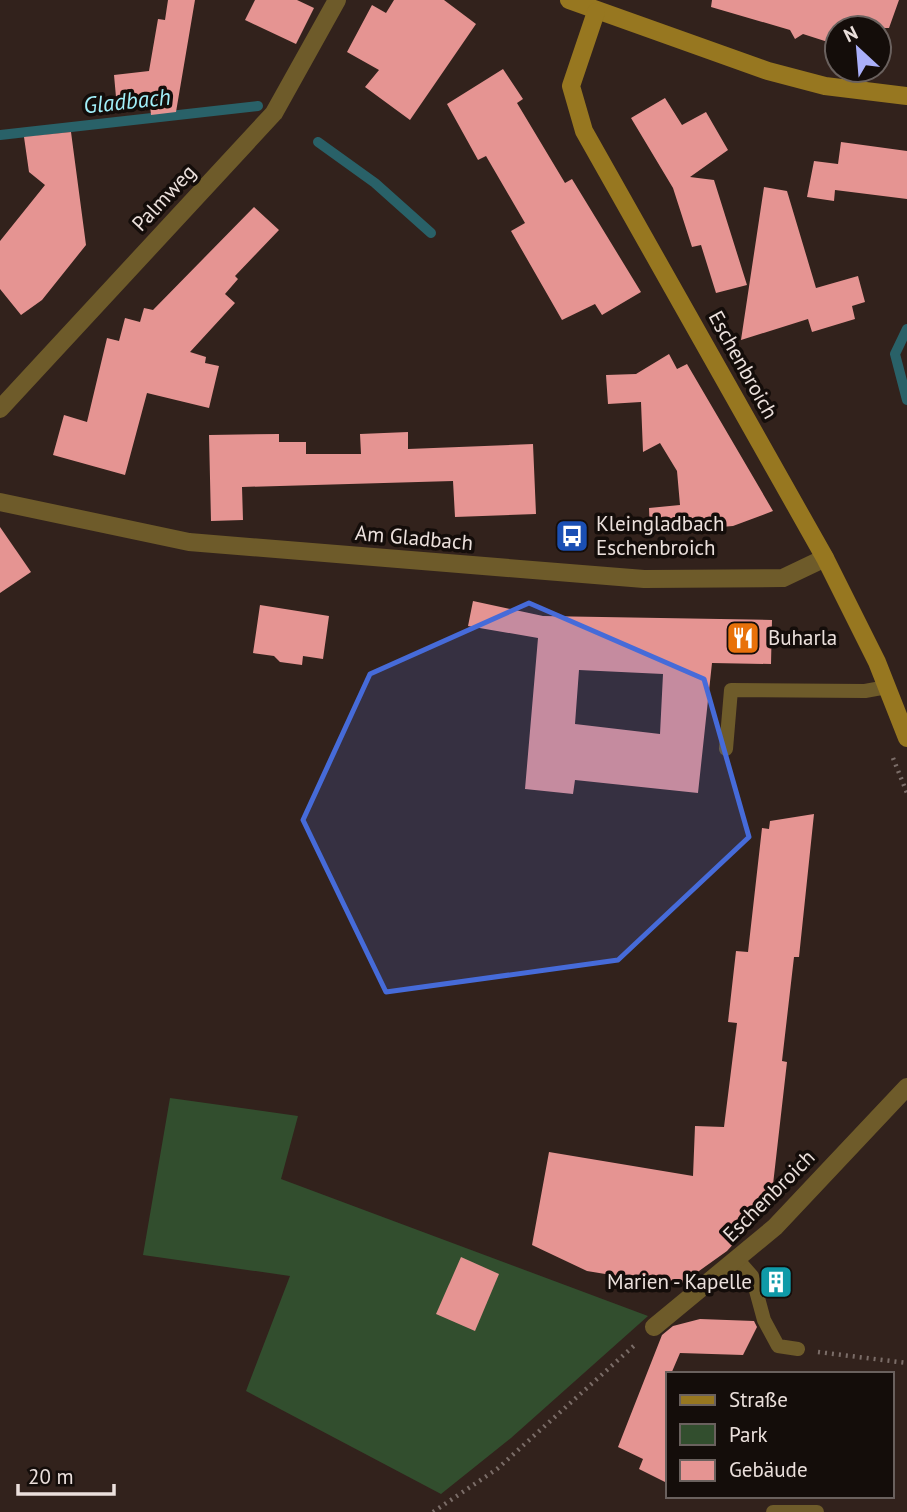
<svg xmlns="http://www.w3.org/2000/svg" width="907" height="1512" viewBox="0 0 907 1512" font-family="'PT Sans',sans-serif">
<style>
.green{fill:#324e2e}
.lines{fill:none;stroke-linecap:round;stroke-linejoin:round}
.stream{stroke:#296168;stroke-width:10}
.building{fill:#e59492;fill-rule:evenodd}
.path{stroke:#7b6d68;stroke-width:4.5;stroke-dasharray:2 5;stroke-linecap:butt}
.lane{stroke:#6e5b2a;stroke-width:14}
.street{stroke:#6e5b2a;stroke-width:18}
.secondary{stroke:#977720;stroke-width:18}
.marked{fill:#466bd9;fill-opacity:0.2;stroke:#466bd9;stroke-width:5;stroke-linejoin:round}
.labels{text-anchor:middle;stroke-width:7;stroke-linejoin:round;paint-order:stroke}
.street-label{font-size:21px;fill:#ebe0dc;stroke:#140d0a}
.poi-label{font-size:21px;fill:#ebe0dc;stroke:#140d0a;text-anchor:start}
.water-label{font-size:23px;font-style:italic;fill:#a1eff9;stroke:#140d0a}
</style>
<rect width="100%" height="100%" fill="#32221c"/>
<path class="green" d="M170,1098L298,1116L281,1179L648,1316L511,1438L441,1494L246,1391L290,1276L143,1255Z"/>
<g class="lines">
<g class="stream">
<path d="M0,135L258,106"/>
<path d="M318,142L375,183L431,233"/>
<path d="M907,329L895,354L907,400"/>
</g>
</g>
<g class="building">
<path d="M168,0H195L176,112L151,115L150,105L117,108L114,75L149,71L158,19L165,20Z"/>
<path d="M255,0H297L314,8L296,44L245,20Z"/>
<path d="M394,0H444L476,24L410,120L365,87L379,70L347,52L372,5L386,13Z"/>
<path d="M712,0H899L889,28H836L831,43L803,34L795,39L790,30L711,7Z"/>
<path d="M503,69L523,99L517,103L565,183L572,179L641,292L602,315L595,304L562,320L511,231L525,223L486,156L478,160L447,104Z"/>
<path d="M665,98L682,125L706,112L728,150L690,177L714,180L747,285L716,293L701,245L692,247L673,188L631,118Z"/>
<path d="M71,132L86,245L42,300L21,315L0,289V241L45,185L29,172L24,137Z"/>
<path d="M841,142L907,151V199L835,190L834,201L807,197L814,161L838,164Z"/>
<path d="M764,187L787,191L816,288L858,276L865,302L852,306L855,319L812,332L808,319L741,340Z"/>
<path d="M254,207L279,230L235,276L238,279L225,294L235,303L190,352L206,357L205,363L219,366L209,408L147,393L125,475L53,455L64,415L87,422L107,338L119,341L125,318L140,322L144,308L153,310Z"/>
<path d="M669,354L677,369L687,364L773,511L733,526L650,533L649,508L680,505L677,471L660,443L643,452L641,402L608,404L606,375L636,374Z"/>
<path d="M408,432V449L533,444L536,514L455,517L453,481L242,487L243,520L211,521L209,435L279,434V442H306V454H361L360,434Z"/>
<path d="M0,527L31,572L0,593Z"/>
<path d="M473,601L543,616L772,620L771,664L712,663L698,793L575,780L573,794L525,789L538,638L468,626ZM579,670L663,674L660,734L575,724Z"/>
<path d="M260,605L329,616L323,659L303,656L302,665L280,662L274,656L253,653Z"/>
<path d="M814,814L799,957H794L782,1061L787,1062L771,1202L727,1251L678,1286L587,1271L532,1245L549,1152L693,1176L695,1126L724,1127L737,1023L728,1022L736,951L748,952L762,828L769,829L770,821Z"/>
<path d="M461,1257L499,1274L475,1331L436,1314Z"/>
<path d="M700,1319L754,1321L757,1327L743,1355L680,1353L671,1374H667V1483L639,1469L643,1459L618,1447L662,1335L673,1326Z"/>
</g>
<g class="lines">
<g class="path">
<path d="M893,758L907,793"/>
<path d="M818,1352L907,1363"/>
<path d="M433,1512L497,1469L637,1343"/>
</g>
<g class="lane">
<path d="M726,749L731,690L865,691L887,687"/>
<path d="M738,1260L752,1276L764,1320L778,1346L798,1349"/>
<path d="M773,1512H817"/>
</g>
<g class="street">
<path d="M0,409L274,113L337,0"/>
<path d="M0,502L189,542L644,579L783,578L825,558"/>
<path d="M654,1327L775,1227L907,1087"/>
</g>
<g class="secondary">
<path d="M569,0L768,71L825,86L907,96"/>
<path d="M596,12L571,86L584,131L825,558L877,662L907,738"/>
</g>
</g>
<path class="marked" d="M529,603L704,679L749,837L618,960L386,992L303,820L370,674Z"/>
<defs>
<symbol id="bus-square" viewBox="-11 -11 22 22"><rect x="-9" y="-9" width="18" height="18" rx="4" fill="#1a4fb4" stroke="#140d0a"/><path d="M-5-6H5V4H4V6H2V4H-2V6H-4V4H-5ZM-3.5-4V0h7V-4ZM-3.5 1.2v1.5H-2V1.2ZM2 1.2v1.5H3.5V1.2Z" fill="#fff"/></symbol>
<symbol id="restaurant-square" viewBox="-11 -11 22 22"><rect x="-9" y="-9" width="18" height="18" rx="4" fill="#e8710a" stroke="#140d0a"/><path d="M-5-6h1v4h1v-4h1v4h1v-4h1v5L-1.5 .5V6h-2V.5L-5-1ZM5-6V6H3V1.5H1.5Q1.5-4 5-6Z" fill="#fff"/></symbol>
<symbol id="building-square" viewBox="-11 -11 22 22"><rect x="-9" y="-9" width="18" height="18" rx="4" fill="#0f9aa8" stroke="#140d0a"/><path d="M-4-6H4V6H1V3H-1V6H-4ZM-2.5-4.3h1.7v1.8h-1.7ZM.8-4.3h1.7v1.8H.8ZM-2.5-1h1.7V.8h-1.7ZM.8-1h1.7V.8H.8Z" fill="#fff"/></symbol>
</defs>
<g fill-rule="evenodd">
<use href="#bus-square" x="553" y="517" width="38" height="38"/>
<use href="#restaurant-square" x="724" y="619" width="38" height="38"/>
<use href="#building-square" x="757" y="1263" width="38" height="38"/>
</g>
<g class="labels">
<g class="street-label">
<text transform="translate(164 198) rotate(-47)" y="7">Palmweg</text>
<text transform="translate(743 365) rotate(61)" y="7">Eschenbroich</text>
<text transform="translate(414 538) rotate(5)" y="7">Am Gladbach</text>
<text transform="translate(769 1196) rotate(-45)" y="7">Eschenbroich</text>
</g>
<g class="poi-label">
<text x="596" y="531">Kleingladbach<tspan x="596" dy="24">Eschenbroich</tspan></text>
<text x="768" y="645">Buharla</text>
<text x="752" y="1289" text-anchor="end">Marien - Kapelle</text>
</g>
<g class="water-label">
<text transform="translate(127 101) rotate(-6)" y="8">Gladbach</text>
</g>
</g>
<rect x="666" y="1372" width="228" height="126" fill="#140d0a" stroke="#6a615e" stroke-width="2"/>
<rect x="680" y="1395" width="35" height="10" fill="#977720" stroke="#6a615e" stroke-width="2"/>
<text x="729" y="1407" font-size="21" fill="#ebe0dc">Straße</text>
<rect x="680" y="1424" width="35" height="21" fill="#324e2e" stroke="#6a615e" stroke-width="2"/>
<text x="729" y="1442" font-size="21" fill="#ebe0dc">Park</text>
<rect x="680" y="1460" width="35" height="21" fill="#e59492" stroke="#6a615e" stroke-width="2"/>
<text x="729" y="1477" font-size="21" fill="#ebe0dc">Gebäude</text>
<g transform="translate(858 49) rotate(334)"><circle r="33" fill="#140d0a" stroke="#6a615e" stroke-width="2"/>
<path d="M0-5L12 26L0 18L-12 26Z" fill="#aab0fb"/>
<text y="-10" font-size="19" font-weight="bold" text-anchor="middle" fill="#ebe0dc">N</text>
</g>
<path d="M18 1484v10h96v-10" fill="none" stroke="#ebe0dc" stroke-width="3.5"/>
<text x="28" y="1484" font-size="21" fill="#ebe0dc" stroke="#140d0a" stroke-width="5" paint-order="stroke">20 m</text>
</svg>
